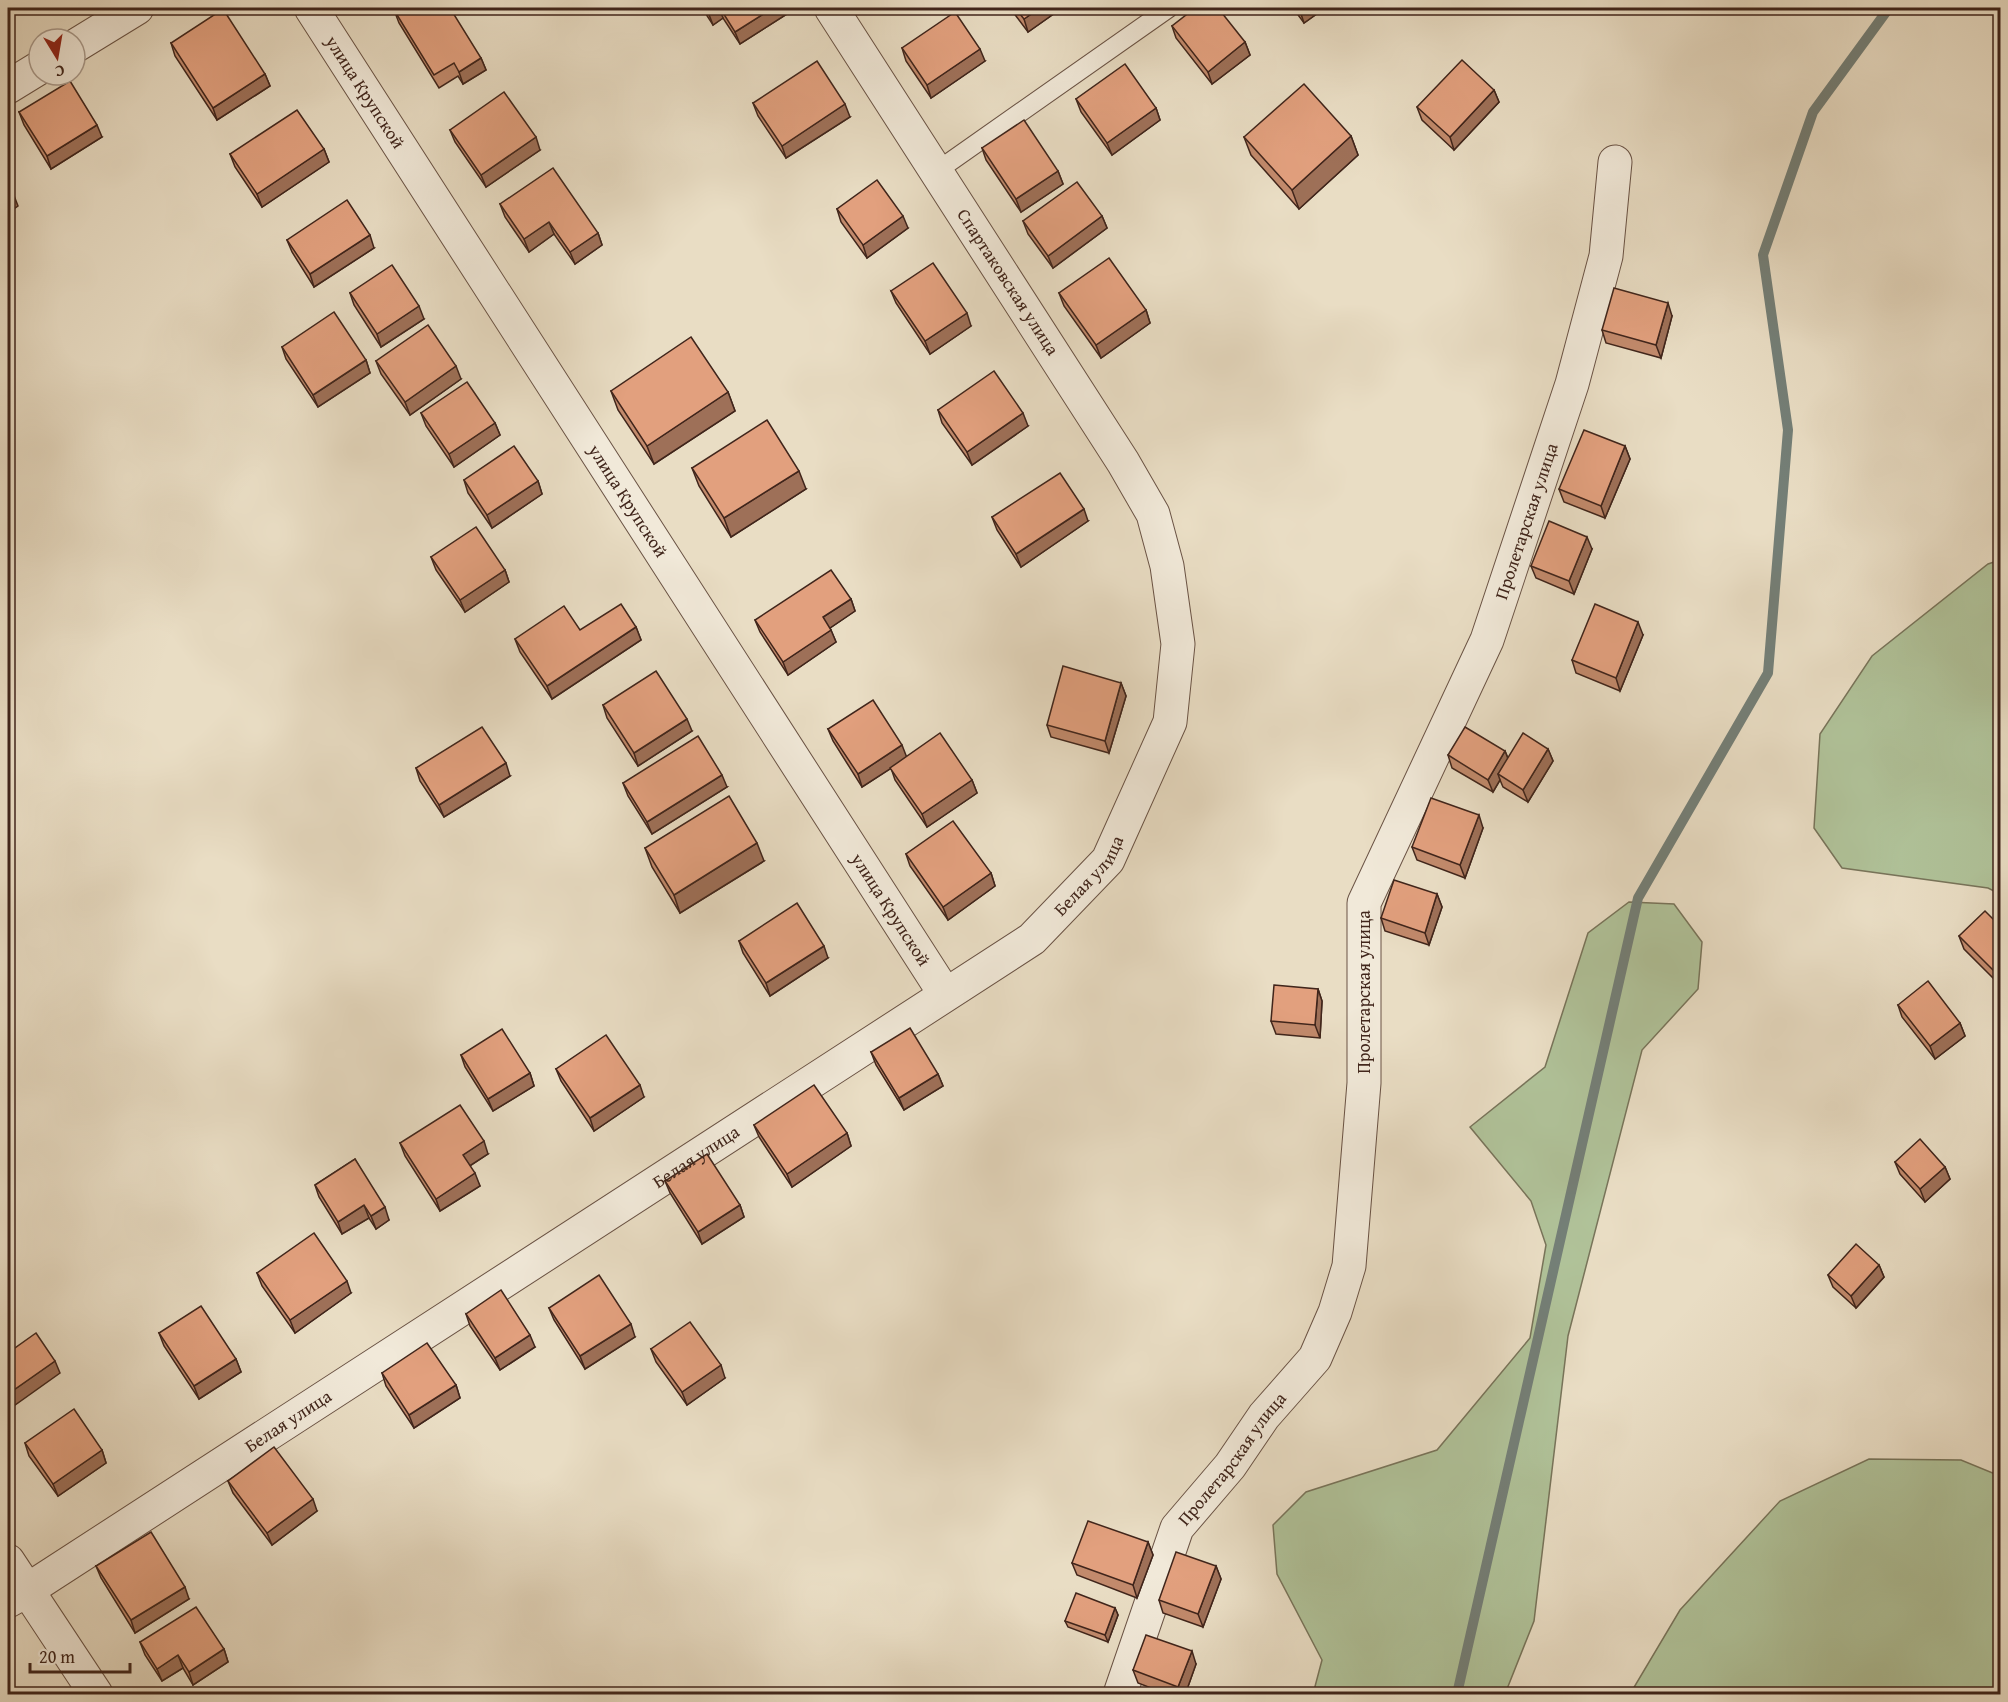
<svg xmlns="http://www.w3.org/2000/svg" width="2008" height="1702" viewBox="0 0 2008 1702" font-family="'Gentium Book Plus',serif">
<style>
.green{fill:#b0c299;stroke:#78745a;stroke-width:1.5}
.lines{fill:none;stroke-linecap:round;stroke-linejoin:round}
.stream{stroke:#747f77;stroke-width:10}
.service-casing{stroke:#6a5345;stroke-width:20}
.minor-casing{stroke:#6a5345;stroke-width:35}
.service{stroke:#f1e9d9;stroke-width:18}
.minor{stroke:#f1e9d9;stroke-width:33}
.wall{fill:#c28a6c;stroke:#40251b;stroke-width:1.5}
.shaded-wall{fill:#9e7058;stroke:#40251b;stroke-width:1.5}
.building{fill:#e2a07e;stroke:#40251b;stroke-width:1.5}
.labels{text-anchor:middle;stroke-width:6;stroke-linejoin:round;paint-order:stroke}
.street-label{font-size:18px;fill:#40251b;stroke:#f1e9d9}
</style>
<rect width="100%" height="100%" fill="#e9ddc4"/>
<filter id="stains"><feTurbulence type="fractalNoise" baseFrequency=".00333" numOctaves="4"/><feColorMatrix values="0 0 0 0 .2 0 0 0 0 .09 0 0 0 0 .02 0 0 0 .5 -.17"/></filter>
<radialGradient id="worn" r=".72"><stop offset=".6" stop-color="#630" stop-opacity="0"/><stop offset="1" stop-color="#630" stop-opacity=".3"/></radialGradient>
<g class="green">
<path d="M2000,560V894L1988,888L1842,868L1814,828L1820,734L1872,656L1988,564Z"/>
<path d="M1629,902L1674,904L1702,942L1698,989L1642,1050L1568,1336L1534,1621L1505,1694H1313L1322,1660L1277,1574L1273,1525L1306,1492L1437,1450L1530,1338L1546,1245L1531,1201L1470,1127L1545,1067L1588,933Z"/>
<path d="M1869,1459L1961,1460L2000,1476V1694H1630L1680,1610L1780,1501Z"/>
</g>
<g class="lines">
<path class="stream" d="M1457,1694L1638,898L1768,673L1788,430L1763,255L1813,112L1889,8"/>
<defs>
<path id="service" d="M937,171L1169,8"/>
<g id="minor">
<path id="s1" d="M311,8L945,994"/>
<path d="M75,46L137,8"/>
<path d="M8,87L39,68"/>
<path d="M8,1561L96,1694"/>
<path id="s2" d="M8,1601L26,1591L1032,939L1108,860L1170,722L1178,644L1167,566L1153,514L1123,462L831,8"/>
<path id="s3" d="M1120,1694L1177,1528L1230,1466L1264,1416L1315,1358L1335,1312L1349,1266L1364,1083V903L1487,640L1572,384L1606,256L1615,162"/>
</g>
</defs>
<use href="#service" class="service-casing"/>
<use href="#minor" class="minor-casing"/>
<use href="#service" class="service"/>
<use href="#minor" class="minor"/>
</g>
<g class="wall">
<path d="M702,8H784L787,14L740,44L723,18L713,25Z"/>
<path d="M1010,8H1062L1028,32Z"/>
<path d="M1293,8H1325L1304,23Z"/>
<path d="M394,10L481,58L486,70L463,84L458,76L439,88L399,23Z"/>
<path d="M1172,26L1245,42L1250,55L1212,84L1176,38Z"/>
<path d="M171,43L265,74L270,86L217,120L175,56Z"/>
<path d="M902,48L985,61L931,98L906,61Z"/>
<path d="M1494,90L1499,102L1454,150L1422,120L1417,107Z"/>
<path d="M1076,99L1156,108L1160,120L1112,155L1081,112Z"/>
<path d="M753,103L850,117L786,158L758,116Z"/>
<path d="M19,112L102,137L51,169L24,125Z"/>
<path d="M450,130L540,150L486,187L455,142Z"/>
<path d="M1351,136L1358,155L1299,209L1251,155L1244,137Z"/>
<path d="M982,148L1058,171L1063,184L1021,212L986,160Z"/>
<path d="M324,149L329,162L262,207L235,167L230,154Z"/>
<path d="M500,204L598,233L602,245L575,264L554,234L529,252L505,217Z"/>
<path d="M837,209L908,228L867,258L841,222Z"/>
<path d="M1102,216L1107,228L1053,268L1028,234L1023,221Z"/>
<path d="M287,240L374,248L314,287L292,252Z"/>
<path d="M891,291L971,326L930,354L896,303Z"/>
<path d="M350,293L424,319L381,347L354,305Z"/>
<path d="M1059,293L1146,310L1150,323L1101,358L1064,306Z"/>
<path d="M1672,316L1661,358L1606,343L1602,330Z"/>
<path d="M282,347L366,360L370,373L318,407L286,359Z"/>
<path d="M376,361L461,379L410,415L381,374Z"/>
<path d="M611,391L728,392L735,411L654,464L618,410Z"/>
<path d="M938,410L1028,426L972,465L942,423Z"/>
<path d="M421,413L495,423L500,435L454,467L426,426Z"/>
<path d="M1625,446L1630,459L1605,518L1564,502L1559,489Z"/>
<path d="M692,468L806,489L731,537L699,486Z"/>
<path d="M464,480L538,481L542,494L492,528L468,493Z"/>
<path d="M992,517L1088,521L1021,567L997,530Z"/>
<path d="M1592,549L1574,594L1536,578L1531,566Z"/>
<path d="M431,557L505,570L509,582L465,612L436,570Z"/>
<path d="M851,599L855,611L830,628L836,642L788,675L760,632L755,620Z"/>
<path d="M636,627L641,640L552,699L520,652L515,639L580,630Z"/>
<path d="M1643,635L1620,691L1576,673L1572,660Z"/>
<path d="M1121,683L1126,696L1109,753L1051,737L1047,725Z"/>
<path d="M603,705L692,731L638,766L607,718Z"/>
<path d="M828,729L972,780L977,793L927,827L895,780L891,768L862,787L833,741Z"/>
<path d="M1548,749L1553,761L1528,802L1503,787L1500,780L1493,792L1452,768L1448,755L1505,751L1508,758Z"/>
<path d="M416,768L510,776L444,817L420,781Z"/>
<path d="M623,783L727,787L652,834L628,796Z"/>
<path d="M1483,828L1465,878L1417,860L1412,847Z"/>
<path d="M645,848L764,861L680,913L652,867Z"/>
<path d="M906,854L991,873L995,886L948,920L910,866Z"/>
<path d="M1437,894L1442,907L1429,945L1385,931L1381,918Z"/>
<path d="M2001,927V986L1964,949L1959,936Z"/>
<path d="M739,941L828,958L770,996L743,953Z"/>
<path d="M1318,989L1322,1001L1320,1038L1276,1034L1271,1021Z"/>
<path d="M1898,1005L1960,1023L1965,1036L1935,1059L1902,1017Z"/>
<path d="M871,1052L938,1074L943,1086L904,1110L876,1065Z"/>
<path d="M461,1055L530,1073L534,1086L493,1111L465,1067Z"/>
<path d="M556,1069L644,1097L594,1131L561,1081Z"/>
<path d="M754,1125L847,1133L851,1146L792,1187L759,1137Z"/>
<path d="M400,1143L488,1154L470,1166L480,1186L440,1211L405,1156Z"/>
<path d="M355,1159L389,1220L376,1229L369,1218L342,1234L319,1197L315,1185Z"/>
<path d="M1895,1162L1945,1167L1950,1179L1925,1202L1900,1174Z"/>
<path d="M665,1181L740,1205L744,1217L702,1244L670,1193Z"/>
<path d="M1879,1265L1884,1277L1856,1308L1833,1287L1828,1275Z"/>
<path d="M257,1273L351,1293L295,1333L262,1286Z"/>
<path d="M549,1308L635,1337L585,1369L554,1320Z"/>
<path d="M466,1314L535,1347L500,1370L470,1326Z"/>
<path d="M159,1333L236,1359L241,1372L199,1399L164,1346Z"/>
<path d="M651,1349L725,1378L687,1405L656,1362Z"/>
<path d="M382,1373L456,1385L460,1398L414,1428L386,1386Z"/>
<path d="M25,1443L102,1450L106,1463L58,1496L29,1456Z"/>
<path d="M228,1481L317,1511L272,1545L233,1493Z"/>
<path d="M1148,1542L1153,1555L1137,1598L1077,1575L1072,1563Z"/>
<path d="M96,1566L189,1599L135,1633L101,1578Z"/>
<path d="M1216,1566L1221,1579L1203,1627L1163,1613L1159,1600Z"/>
<path d="M1115,1608L1118,1615L1108,1642L1068,1627L1065,1621Z"/>
<path d="M140,1642L224,1649L228,1662L193,1685L183,1668L162,1681L145,1655Z"/>
<path d="M1196,1664L1185,1695H1169L1138,1683L1133,1670Z"/>
</g>
<g class="shaded-wall">
<path d="M8,8H21L9,15Z"/>
<path d="M715,8H719L723,18L713,25L708,12Z"/>
<path d="M773,8H784L787,14L740,44L735,32Z"/>
<path d="M1040,8H1062L1028,32L1024,19Z"/>
<path d="M1304,8H1325L1304,23L1300,11Z"/>
<path d="M1245,42L1250,55L1212,84L1208,72Z"/>
<path d="M980,49L985,61L931,98L927,85Z"/>
<path d="M481,58L486,70L463,84L459,72Z"/>
<path d="M265,74L270,86L217,120L213,108Z"/>
<path d="M1494,90L1499,102L1454,150L1450,137Z"/>
<path d="M845,104L850,117L786,158L782,146Z"/>
<path d="M1156,108L1160,120L1112,155L1107,143Z"/>
<path d="M97,125L102,137L51,169L47,156Z"/>
<path d="M1351,136L1358,155L1299,209L1292,190Z"/>
<path d="M536,137L540,150L486,187L481,175Z"/>
<path d="M324,149L329,162L262,207L257,194Z"/>
<path d="M1058,171L1063,184L1021,212L1016,199Z"/>
<path d="M13,193L18,206L8,213V197Z"/>
<path d="M903,216L908,228L867,258L863,245Z"/>
<path d="M1102,216L1107,228L1053,268L1048,256Z"/>
<path d="M549,222L554,234L529,252L524,239Z"/>
<path d="M598,233L602,245L575,264L570,252Z"/>
<path d="M370,235L374,248L314,287L310,274Z"/>
<path d="M1668,303L1672,316L1661,358L1656,345Z"/>
<path d="M419,306L424,319L381,347L377,334Z"/>
<path d="M1146,310L1150,323L1101,358L1096,345Z"/>
<path d="M967,313L971,326L930,354L925,341Z"/>
<path d="M366,360L370,373L318,407L313,395Z"/>
<path d="M456,366L461,379L410,415L405,402Z"/>
<path d="M728,392L735,411L654,464L647,446Z"/>
<path d="M1023,413L1028,426L972,465L967,452Z"/>
<path d="M495,423L500,435L454,467L449,454Z"/>
<path d="M1625,446L1630,459L1605,518L1601,506Z"/>
<path d="M799,471L806,489L731,537L724,518Z"/>
<path d="M538,481L542,494L492,528L487,515Z"/>
<path d="M1084,509L1088,521L1021,567L1016,554Z"/>
<path d="M1587,537L1592,549L1574,594L1569,581Z"/>
<path d="M505,570L509,582L465,612L460,600Z"/>
<path d="M851,599L855,611L827,630L823,617Z"/>
<path d="M1638,622L1643,635L1620,691L1616,678Z"/>
<path d="M636,627L641,640L552,699L547,686Z"/>
<path d="M831,630L836,642L788,675L783,662Z"/>
<path d="M1121,683L1126,696L1109,753L1105,741Z"/>
<path d="M687,719L692,731L638,766L634,753Z"/>
<path d="M902,745L907,758L862,787L858,774Z"/>
<path d="M1548,749L1553,761L1528,802L1523,790Z"/>
<path d="M1505,751L1510,764L1498,774L1500,780L1493,792L1488,780Z"/>
<path d="M506,763L510,776L444,817L439,805Z"/>
<path d="M722,775L727,787L652,834L647,822Z"/>
<path d="M972,780L977,793L927,827L922,814Z"/>
<path d="M1479,815L1483,828L1465,878L1460,865Z"/>
<path d="M757,843L764,861L680,913L674,895Z"/>
<path d="M991,873L995,886L948,920L943,907Z"/>
<path d="M1437,894L1442,907L1429,945L1425,933Z"/>
<path d="M824,946L828,958L770,996L766,983Z"/>
<path d="M1318,989L1322,1001L1320,1038L1315,1025Z"/>
<path d="M1960,1023L1965,1036L1935,1059L1930,1046Z"/>
<path d="M530,1073L534,1086L493,1111L488,1099Z"/>
<path d="M938,1074L943,1086L904,1110L899,1098Z"/>
<path d="M640,1085L644,1097L594,1131L590,1118Z"/>
<path d="M847,1133L851,1146L792,1187L787,1174Z"/>
<path d="M484,1141L488,1154L468,1167L463,1155Z"/>
<path d="M1945,1167L1950,1179L1925,1202L1920,1189Z"/>
<path d="M475,1173L480,1186L440,1211L436,1199Z"/>
<path d="M364,1205L369,1218L342,1234L338,1222Z"/>
<path d="M740,1205L744,1217L702,1244L698,1232Z"/>
<path d="M385,1207L389,1220L376,1229L371,1216Z"/>
<path d="M1879,1265L1884,1277L1856,1308L1851,1296Z"/>
<path d="M347,1281L351,1293L295,1333L290,1320Z"/>
<path d="M8,1304L12,1316L8,1319Z"/>
<path d="M631,1324L635,1337L585,1369L580,1356Z"/>
<path d="M530,1335L535,1347L500,1370L495,1358Z"/>
<path d="M236,1359L241,1372L199,1399L194,1386Z"/>
<path d="M55,1361L60,1373L8,1410V1394Z"/>
<path d="M721,1365L725,1378L687,1405L682,1392Z"/>
<path d="M456,1385L460,1398L414,1428L409,1415Z"/>
<path d="M102,1450L106,1463L58,1496L53,1484Z"/>
<path d="M313,1499L317,1511L272,1545L267,1533Z"/>
<path d="M1148,1542L1153,1555L1137,1598L1133,1585Z"/>
<path d="M1216,1566L1221,1579L1203,1627L1198,1614Z"/>
<path d="M185,1587L189,1599L135,1633L131,1620Z"/>
<path d="M1115,1608L1118,1615L1108,1642L1105,1635Z"/>
<path d="M224,1649L228,1662L193,1685L189,1672Z"/>
<path d="M1192,1651L1196,1664L1185,1695H1181L1178,1687Z"/>
<path d="M178,1655L183,1668L162,1681L157,1669Z"/>
</g>
<g class="building">
<path d="M398,8H450L481,58L459,72L454,63L434,75L394,10Z"/>
<path d="M705,8H715L708,12Z"/>
<path d="M720,8H773L735,32Z"/>
<path d="M1015,8H1040L1024,19Z"/>
<path d="M1195,8H1218L1245,42L1208,72L1172,26Z"/>
<path d="M223,9L265,74L213,108L171,43Z"/>
<path d="M955,12L980,49L927,85L902,48Z"/>
<path d="M1462,60L1494,90L1450,137L1417,107Z"/>
<path d="M817,61L845,104L782,146L753,103Z"/>
<path d="M1125,64L1156,108L1107,143L1076,99Z"/>
<path d="M70,81L97,125L47,156L19,112Z"/>
<path d="M1304,84L1351,136L1292,190L1244,137Z"/>
<path d="M504,92L536,137L481,175L450,130Z"/>
<path d="M297,110L324,149L257,194L230,154Z"/>
<path d="M1024,120L1058,171L1016,199L982,148Z"/>
<path d="M553,168L598,233L570,252L549,222L524,239L500,204Z"/>
<path d="M877,180L903,216L863,245L837,209Z"/>
<path d="M1077,182L1102,216L1048,256L1023,221Z"/>
<path d="M8,184L13,193L8,197Z"/>
<path d="M347,200L370,235L310,274L287,240Z"/>
<path d="M1109,258L1146,310L1096,345L1059,293Z"/>
<path d="M933,263L967,313L925,341L891,291Z"/>
<path d="M392,265L419,306L377,334L350,293Z"/>
<path d="M1614,288L1668,303L1656,345L1602,330Z"/>
<path d="M334,312L366,360L313,395L282,347Z"/>
<path d="M428,325L456,366L405,402L376,361Z"/>
<path d="M691,337L728,392L647,446L611,391Z"/>
<path d="M994,371L1023,413L967,452L938,410Z"/>
<path d="M467,382L495,423L449,454L421,413Z"/>
<path d="M767,420L799,471L724,518L692,468Z"/>
<path d="M1584,430L1625,446L1601,506L1559,489Z"/>
<path d="M514,446L538,481L487,515L464,480Z"/>
<path d="M1060,473L1084,509L1016,554L992,517Z"/>
<path d="M1549,521L1587,537L1569,581L1531,566Z"/>
<path d="M476,527L505,570L460,600L431,557Z"/>
<path d="M831,570L851,599L823,617L831,630L783,662L755,620Z"/>
<path d="M621,604L636,627L547,686L515,639L564,606L580,630Z"/>
<path d="M1595,604L1638,622L1616,678L1572,660Z"/>
<path d="M1063,666L1121,683L1105,741L1047,725Z"/>
<path d="M656,671L687,719L634,753L603,705Z"/>
<path d="M873,700L902,745L858,774L828,729Z"/>
<path d="M482,727L506,763L439,805L416,768Z"/>
<path d="M1465,727L1505,751L1488,780L1448,755Z"/>
<path d="M940,733L972,780L922,814L890,768Z"/>
<path d="M1523,733L1548,749L1523,790L1498,774Z"/>
<path d="M698,736L722,775L647,822L623,783Z"/>
<path d="M729,796L757,843L674,895L645,848Z"/>
<path d="M1431,798L1479,815L1460,865L1412,847Z"/>
<path d="M953,821L991,873L943,907L906,854Z"/>
<path d="M1394,880L1437,894L1425,933L1381,918Z"/>
<path d="M797,903L824,946L766,983L739,941Z"/>
<path d="M1985,911L2001,927V978L1959,936Z"/>
<path d="M1928,981L1960,1023L1930,1046L1898,1005Z"/>
<path d="M1274,985L1318,989L1315,1025L1271,1021Z"/>
<path d="M910,1028L938,1074L899,1098L871,1052Z"/>
<path d="M502,1029L530,1073L488,1099L461,1055Z"/>
<path d="M606,1035L640,1085L590,1118L556,1069Z"/>
<path d="M814,1085L847,1133L787,1174L754,1125Z"/>
<path d="M460,1105L484,1141L463,1155L475,1173L436,1199L400,1143Z"/>
<path d="M1920,1139L1945,1167L1920,1189L1895,1162Z"/>
<path d="M707,1154L740,1205L698,1232L665,1181Z"/>
<path d="M355,1159L385,1207L371,1216L364,1205L338,1222L315,1185Z"/>
<path d="M314,1233L347,1281L290,1320L257,1273Z"/>
<path d="M1856,1244L1879,1265L1851,1296L1828,1275Z"/>
<path d="M599,1275L631,1324L580,1356L549,1308Z"/>
<path d="M501,1290L530,1335L495,1358L466,1314Z"/>
<path d="M201,1306L236,1359L194,1386L159,1333Z"/>
<path d="M690,1322L721,1365L682,1392L651,1349Z"/>
<path d="M36,1333L55,1361L8,1394V1353Z"/>
<path d="M427,1343L456,1385L409,1415L382,1373Z"/>
<path d="M74,1409L102,1450L53,1484L25,1443Z"/>
<path d="M274,1447L313,1499L267,1533L228,1481Z"/>
<path d="M1088,1521L1148,1542L1133,1585L1072,1563Z"/>
<path d="M151,1532L185,1587L131,1620L96,1566Z"/>
<path d="M1176,1552L1216,1566L1198,1614L1159,1600Z"/>
<path d="M1076,1593L1115,1608L1105,1635L1065,1621Z"/>
<path d="M196,1607L224,1649L189,1672L178,1655L157,1669L140,1642Z"/>
<path d="M1146,1635L1192,1651L1178,1687L1133,1670Z"/>
</g>
<g class="labels">
<g class="street-label">
<text dy="6" stroke="none"><textPath href="#s1" startOffset="100">улица Крупской</textPath></text>
<text transform="translate(1008 282) rotate(57)" y="6">Спартаковская улица</text>
<text dy="6" stroke="none"><textPath href="#s1" startOffset="586">улица Крупской</textPath></text>
<text dy="6" stroke="none"><textPath href="#s3" startOffset="1272">Пролетарская улица</textPath></text>
<text dy="6" stroke="none"><textPath href="#s2" startOffset="1305">Белая улица</textPath></text>
<text dy="6" stroke="none"><textPath href="#s1" startOffset="1072">улица Крупской</textPath></text>
<text transform="translate(1364 992) rotate(-90)" y="6">Пролетарская улица</text>
<text dy="6" stroke="none"><textPath href="#s2" startOffset="819">Белая улица</textPath></text>
<text dy="6" stroke="none"><textPath href="#s2" startOffset="333">Белая улица</textPath></text>
<text dy="6" stroke="none"><textPath href="#s3" startOffset="264">Пролетарская улица</textPath></text>
</g>
</g>
<rect width="2008" height="1702" fill="none" stroke="#e9ddc4" stroke-width="30"/>
<rect x="9" y="9" width="1990" height="1684" fill="none" stroke="#40251b" stroke-width="3"/>
<rect x="15" y="15" width="1978" height="1672" fill="none" stroke="#40251b" stroke-width="1.5"/>
<g transform="translate(57 57) rotate(169)"><circle r="28" fill="#f1e9d9" stroke="#aa9b8d" stroke-width="1.5"/>
<path d="M0-4.5L10 22L0 15L-10 22Z" fill="#8f2418"/>
<text y="-9" font-size="16" font-weight="bold" text-anchor="middle" fill="#40251b">С</text>
</g>
<path d="M30 1663v9h100v-9" fill="none" stroke="#40251b" stroke-width="3"/>
<text x="39" y="1663" font-size="18" fill="#40251b" stroke="#f1e9d9" stroke-width="4.5" paint-order="stroke">20 m</text>
<rect width="100%" height="100%" filter="url(#stains)"/>
<rect width="100%" height="100%" fill="url(#worn)"/>
</svg>
